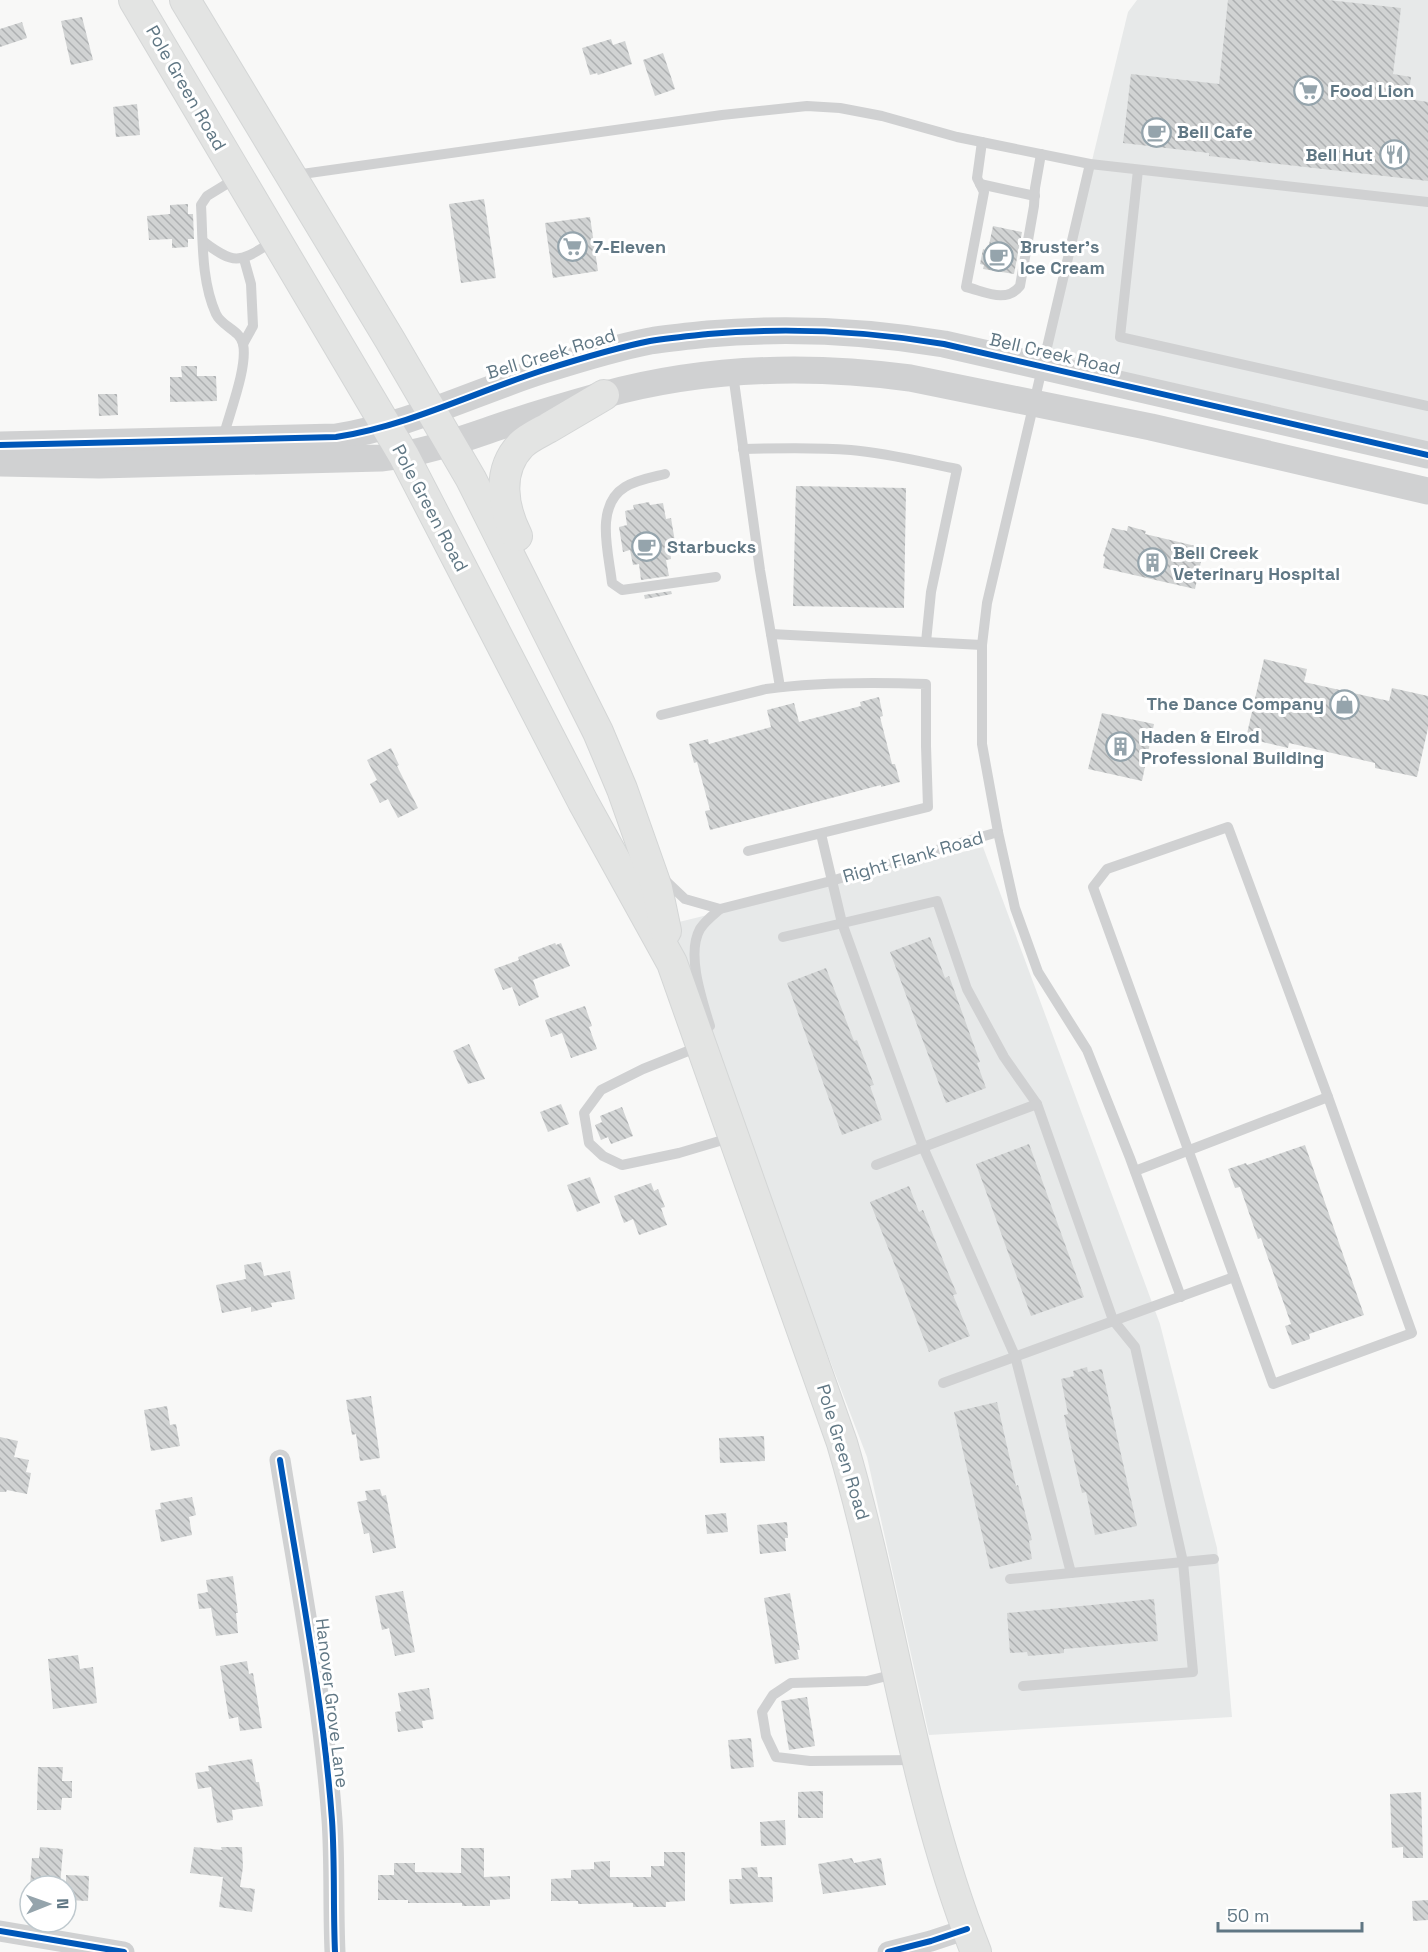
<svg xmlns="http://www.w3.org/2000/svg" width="1428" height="1952" viewBox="0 0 1428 1952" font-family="'Space Grotesk',sans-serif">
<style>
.built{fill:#e7e9e9}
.building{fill:url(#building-back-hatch)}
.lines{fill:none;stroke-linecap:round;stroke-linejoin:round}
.secondary-casing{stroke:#d4d6d6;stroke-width:32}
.service{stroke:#d0d1d2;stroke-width:10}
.minor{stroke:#d0d1d2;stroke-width:21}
.tertiary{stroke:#d0d1d2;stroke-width:27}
.secondary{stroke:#e3e4e3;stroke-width:30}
.cycleway-casing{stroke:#fff;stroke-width:10}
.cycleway{stroke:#0057b8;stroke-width:6}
.labels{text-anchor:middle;stroke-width:6;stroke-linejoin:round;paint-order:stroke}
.street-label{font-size:18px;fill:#607784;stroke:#fff}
.poi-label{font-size:18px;font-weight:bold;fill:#607784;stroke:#fff;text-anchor:start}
</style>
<defs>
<pattern id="building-back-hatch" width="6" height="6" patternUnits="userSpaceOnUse" patternTransform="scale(1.5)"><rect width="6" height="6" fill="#d1d3d3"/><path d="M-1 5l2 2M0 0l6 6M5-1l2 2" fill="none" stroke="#adb0b1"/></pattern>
</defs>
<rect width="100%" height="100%" fill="#f8f8f7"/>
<g class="built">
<path d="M1137,0H1428V455L1042,367L1128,12Z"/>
<path d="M983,847L1160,1324L1217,1548L1232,1717L929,1735L867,1457L664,928L675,923Z"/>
</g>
<g class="building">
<path d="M1228,0H1328L1401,8L1393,74L1411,77L1408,99L1428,102V181L1209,156V153L1123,143L1131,74L1219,84Z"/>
<path d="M82,17L93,60L71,65L61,21Z"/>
<path d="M22,22L27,38L0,47V29Z"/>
<path d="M611,39L613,45L625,41L632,64L598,75L597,73L590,75L582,48Z"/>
<path d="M663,53L675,89L655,96L643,60Z"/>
<path d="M137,104L140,135L116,137L113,107Z"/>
<path d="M484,199L496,278L461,283L449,204Z"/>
<path d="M188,204V214H193L194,239H188V247L172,248V239L149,240L147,216L170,214V205Z"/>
<path d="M590,217L598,271L553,278L545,223Z"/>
<path d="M993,226L1022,232L1014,274L983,269L984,265L980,264L983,249L986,250L989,245Z"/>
<path d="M181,366H197V376H216L217,401L170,402V377H182Z"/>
<path d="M98,394H117L118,415L99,416Z"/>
<path d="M796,486L906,488L904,608L793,606Z"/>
<path d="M649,502L650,505L663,503L666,519L671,518L675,542L669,543L671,559L666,560L669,576L641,580L639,564L633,565L630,550L623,552L619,527L627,525L625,511L634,509L633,505Z"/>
<path d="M1128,526L1146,531L1145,534L1204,548L1195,589L1103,568L1105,557L1103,556L1112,528L1127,531Z"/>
<path d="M671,591L672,594L645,599L644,595Z"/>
<path d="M1264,659L1307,669L1304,682L1389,701L1392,688L1428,696V728L1417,777L1375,768V763L1289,743L1288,748L1246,738Z"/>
<path d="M879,697L883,716L880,717L892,764H895L900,782L881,787V785L710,830L705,811L710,810L697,762L694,763L689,744L708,739L709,744L771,727L767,710L794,703L799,722L861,706L860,702Z"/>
<path d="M1102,713L1154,724L1142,781L1088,769Z"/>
<path d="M391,748L399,765L397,766L418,808L398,818L388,799L380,803L370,784L377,780L367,760Z"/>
<path d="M930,937L945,978L949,976L980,1062L977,1063L986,1088L946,1103L890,952Z"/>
<path d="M555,943L556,945L561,943L570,966L533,980L539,997L519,1006L512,987L503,990L494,969L519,960L518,957Z"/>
<path d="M826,968L854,1041L857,1040L874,1085L870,1086L882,1120L842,1135L787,983Z"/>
<path d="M585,1006L592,1026L589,1027L597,1049L571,1058L562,1033L551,1037L545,1020Z"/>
<path d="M469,1044L485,1079L468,1084L453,1051Z"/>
<path d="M561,1104L569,1124L548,1132L540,1112Z"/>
<path d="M622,1107L633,1136L611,1144L608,1137L601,1140L595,1125L602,1122L600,1116Z"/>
<path d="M1029,1144L1084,1297L1031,1316L976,1164Z"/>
<path d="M1305,1145L1364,1315L1309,1334L1310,1339L1292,1345L1285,1326L1291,1324L1261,1238L1258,1239L1240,1187L1235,1188L1228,1169L1246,1163L1247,1165Z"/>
<path d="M590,1177L600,1203L577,1212L567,1185Z"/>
<path d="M651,1183L654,1191L658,1189L665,1207L661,1208L667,1225L639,1235L633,1219L624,1223L614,1196Z"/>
<path d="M909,1186L919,1212L923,1210L949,1275L957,1294L953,1295L970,1336L929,1352L870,1202Z"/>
<path d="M261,1262L264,1276L290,1271L295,1299L271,1303L272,1307L251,1312V1307L222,1313L216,1285L246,1279L244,1265Z"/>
<path d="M1087,1367L1088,1372L1102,1369L1137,1526L1095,1535L1086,1492L1082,1493L1074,1460L1064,1415L1068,1414L1061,1379L1074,1376L1073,1371Z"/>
<path d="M371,1396L380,1458L360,1461L356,1434L352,1435L346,1400Z"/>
<path d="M997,1402L1016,1486L1018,1485L1032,1540L1029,1541L1032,1559L990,1569L954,1412Z"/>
<path d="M167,1406L170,1425L176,1424L180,1446L151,1451L144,1410Z"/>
<path d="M764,1436L765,1461L720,1463L719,1438Z"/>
<path d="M0,1437L18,1441L14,1457L29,1460L26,1472L31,1473L27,1494L7,1490L6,1492H0Z"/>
<path d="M380,1489L382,1496L386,1495L396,1548L373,1553L369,1533L364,1534L357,1502L367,1500L365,1491Z"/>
<path d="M192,1497L196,1515L189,1517L192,1535L161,1542L155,1510L161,1509L160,1503Z"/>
<path d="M726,1513L728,1532L707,1534L705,1515Z"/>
<path d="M787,1522L788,1538H785L786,1551L760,1554L757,1525Z"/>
<path d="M233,1576L238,1613H236L238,1633L216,1636L211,1608L199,1609L197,1594L208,1592L206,1580Z"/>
<path d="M403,1591L415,1652L395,1656L389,1628L382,1630L375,1596Z"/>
<path d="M790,1593L798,1639L800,1650H797L799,1659L775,1664L764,1598Z"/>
<path d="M1154,1599L1158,1641L1064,1649V1653L1028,1656L1027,1652L1010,1653L1007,1613Z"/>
<path d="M78,1655L80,1669L93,1667L97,1703L53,1709L48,1659Z"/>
<path d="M247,1661L249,1674L253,1673L262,1728L240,1731L238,1717L229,1719L220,1666Z"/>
<path d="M429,1688L434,1719L422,1721L423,1728L398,1732L395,1712L401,1711L398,1693Z"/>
<path d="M807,1697L815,1746L789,1750L781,1701Z"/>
<path d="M751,1738L754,1767L731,1769L728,1740Z"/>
<path d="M252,1759L256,1782H259L263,1806L232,1810L233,1820L217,1823L211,1787L198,1789L195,1773L209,1771L208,1766Z"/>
<path d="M38,1767H63L62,1781H72V1798H62L61,1810H37Z"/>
<path d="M823,1791V1818H798V1792Z"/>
<path d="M1421,1792L1423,1858H1403V1847L1392,1848L1390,1794Z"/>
<path d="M785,1820L786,1845L761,1846L760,1822Z"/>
<path d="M40,1847L63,1849L60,1886H30L32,1858H39Z"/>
<path d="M194,1847L222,1850L221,1847H242L243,1867L240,1887L255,1889L252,1912L219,1907L223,1877L190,1873Z"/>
<path d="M461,1848H484V1877L510,1876V1899L490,1900V1906H462V1903H408V1900H378V1875H394V1863H415V1872L461,1873Z"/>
<path d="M664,1852H685V1901L666,1902V1907H633V1903L578,1904V1901H551V1879L571,1878V1870L594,1869V1862L610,1861V1877H651V1866H664Z"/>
<path d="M852,1858L854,1863L881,1858L886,1885L823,1894L818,1864Z"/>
<path d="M757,1867L758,1877H772L773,1902L730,1904L729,1879H742L741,1868Z"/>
<path d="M66,1875L89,1876L88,1901L66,1900Z"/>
<path d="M1428,1900V1920L1413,1921L1412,1901Z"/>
</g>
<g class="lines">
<defs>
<g id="secondary">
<path d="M134,0L404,456L583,802L672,963L842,1443C892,1612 911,1788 976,1952"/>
<path d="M185,0L390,340L471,479L598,732L622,789L657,888L666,931"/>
<path d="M517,536C503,508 496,471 521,445C528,438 539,433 548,428C567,417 585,406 604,395"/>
</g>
</defs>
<use href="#secondary" class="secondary-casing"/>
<g class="service">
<path d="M982,142L977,178L984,192L966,287C984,291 1006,304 1020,286L1034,206L1035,188L1041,154"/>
<path d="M1138,170L1120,337L1428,406"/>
<path d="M295,175L722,115L807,106L840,108L882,116L957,137L1090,164L1428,202"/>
<path d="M980,184L1035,196"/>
<path d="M204,242C238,268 241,260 276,240"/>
<path d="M243,344L253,326L251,284L244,259"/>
<path d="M733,374L760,570L780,687"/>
<path d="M223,438C229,414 248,367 243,344C240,330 222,327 216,314C201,281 203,240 201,205L207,196L238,177"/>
<path d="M743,449C779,448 815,447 851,450C887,453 922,462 957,469L931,592L926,642"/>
<path d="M665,474C653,477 636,480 625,487C594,506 609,554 612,583L622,590L716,577"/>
<path d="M771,634L982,645"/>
<path d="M661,715L766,689C819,682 872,682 926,684V746L928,807L748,851"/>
<path d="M1228,827L1328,1097L1412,1333L1273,1384L1093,887L1107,869Z"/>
<path d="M998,832L1015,908L1038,972L1087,1050L1130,1158L1181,1297"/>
<path d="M821,834L842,923L923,1147L1015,1356L1071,1573L1214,1559"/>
<path d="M665,880L685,899L720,909L831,881L998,832L982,744V645L987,603L1090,164"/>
<path d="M783,937L937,901L967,989L1004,1057L1037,1104L1113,1320L1135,1347L1183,1562L1193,1672L1023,1686"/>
<path d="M710,1026C702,1000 686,954 700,929C705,921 713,915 720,909"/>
<path d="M698,1047L643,1069L601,1090L584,1113L589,1143L603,1156L622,1165L679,1153L733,1137"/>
<path d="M876,1165L1037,1104"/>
<path d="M1135,1171L1328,1097"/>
<path d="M943,1383L1234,1277"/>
<path d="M1010,1579L1071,1573"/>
<path d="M895,1674L867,1681L791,1683L773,1695L762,1712L766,1736L776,1757L810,1761L916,1760"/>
</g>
<g class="minor">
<path d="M280,1460C299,1580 323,1699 332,1820C335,1864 333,1908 335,1952"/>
<path d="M0,1931L124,1952"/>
<path d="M888,1952L931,1941L967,1929"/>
</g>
<g class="tertiary">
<path d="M0,445L336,437C408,426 475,392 544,370C579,359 614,348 650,341C669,338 689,336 708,334C788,327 866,331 944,344L1428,455"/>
<path d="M0,463L99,465L381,458C421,454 457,441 495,428C530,416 567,405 603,395C705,367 806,364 910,378L1151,427L1428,491"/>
</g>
<use href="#secondary" class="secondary"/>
<defs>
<g id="cycleway">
<path d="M0,445L336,437C408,426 475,392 544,370C579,359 614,348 650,341C669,338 689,336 708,334C788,327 866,331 944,344L1428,455"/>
<path d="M280,1460C299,1580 323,1699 332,1820C335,1864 333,1908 335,1952"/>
<path d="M0,1931L124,1952"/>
<path d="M888,1952L931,1941L967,1929"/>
</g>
</defs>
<use href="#cycleway" class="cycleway-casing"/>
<use href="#cycleway" class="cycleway"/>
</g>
<defs>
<symbol id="supermarket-ring" viewBox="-11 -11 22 22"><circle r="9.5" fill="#fff" stroke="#95a4ac" stroke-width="1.5"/><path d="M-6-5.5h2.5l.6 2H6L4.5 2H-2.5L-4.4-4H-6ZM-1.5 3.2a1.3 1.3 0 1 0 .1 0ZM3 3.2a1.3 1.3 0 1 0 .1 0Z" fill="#95a4ac"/></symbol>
<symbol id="cafe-ring" viewBox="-11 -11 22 22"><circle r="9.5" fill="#fff" stroke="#95a4ac" stroke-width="1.5"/><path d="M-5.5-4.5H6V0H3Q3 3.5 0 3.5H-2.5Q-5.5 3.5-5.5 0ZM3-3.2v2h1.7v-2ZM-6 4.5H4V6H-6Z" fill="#95a4ac"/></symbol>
<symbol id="restaurant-ring" viewBox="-11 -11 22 22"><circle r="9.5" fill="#fff" stroke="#95a4ac" stroke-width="1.5"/><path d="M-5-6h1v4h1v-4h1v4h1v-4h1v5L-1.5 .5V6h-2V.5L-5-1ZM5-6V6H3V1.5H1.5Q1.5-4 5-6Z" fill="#95a4ac"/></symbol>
<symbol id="building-ring" viewBox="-11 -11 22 22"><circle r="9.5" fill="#fff" stroke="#95a4ac" stroke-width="1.5"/><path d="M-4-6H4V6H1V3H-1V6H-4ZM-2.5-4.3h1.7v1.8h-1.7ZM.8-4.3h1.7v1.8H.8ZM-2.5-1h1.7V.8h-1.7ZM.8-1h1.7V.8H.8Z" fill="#95a4ac"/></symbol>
<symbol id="shop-ring" viewBox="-11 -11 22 22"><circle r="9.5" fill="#fff" stroke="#95a4ac" stroke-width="1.5"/><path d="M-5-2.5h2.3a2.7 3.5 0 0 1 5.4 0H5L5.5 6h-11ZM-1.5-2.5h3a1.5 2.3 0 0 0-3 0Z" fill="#95a4ac"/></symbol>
</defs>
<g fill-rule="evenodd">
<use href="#supermarket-ring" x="1292" y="74" width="33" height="33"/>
<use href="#cafe-ring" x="1140" y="116" width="33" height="33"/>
<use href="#restaurant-ring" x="1378" y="138" width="33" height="33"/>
<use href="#supermarket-ring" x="556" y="230" width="33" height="33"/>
<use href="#cafe-ring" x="982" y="240" width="33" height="33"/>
<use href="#cafe-ring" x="630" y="530" width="33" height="33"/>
<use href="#building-ring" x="1136" y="546" width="33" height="33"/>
<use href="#shop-ring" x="1328" y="688" width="33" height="33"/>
<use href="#building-ring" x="1104" y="730" width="33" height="33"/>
</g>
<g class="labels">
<g class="street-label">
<text transform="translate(186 88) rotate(60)" y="6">Pole Green Road</text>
<text transform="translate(551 354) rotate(-17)" y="6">Bell Creek Road</text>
<text transform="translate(1055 354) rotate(13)" y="6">Bell Creek Road</text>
<text transform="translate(430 508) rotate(62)" y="6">Pole Green Road</text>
<text transform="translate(913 857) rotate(-16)" y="6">Right Flank Road</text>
<text transform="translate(843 1452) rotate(73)" y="6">Pole Green Road</text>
<text transform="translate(332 1703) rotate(83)" y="6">Hanover Grove Lane</text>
</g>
<g class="poi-label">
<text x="1330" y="97">Food Lion</text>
<text x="1177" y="138">Bell Cafe</text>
<text x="1373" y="161" text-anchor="end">Bell Hut</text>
<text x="593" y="253">7-Eleven</text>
<text x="1020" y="253">Bruster's<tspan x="1020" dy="21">Ice Cream</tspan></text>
<text x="667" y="553">Starbucks</text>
<text x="1173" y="559">Bell Creek<tspan x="1173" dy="21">Veterinary Hospital</tspan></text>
<text x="1324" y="710" text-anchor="end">The Dance Company</text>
<text x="1141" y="743">Haden &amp; Elrod<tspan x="1141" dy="21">Professional Building</tspan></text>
</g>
</g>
<g transform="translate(48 1904) rotate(89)"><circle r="28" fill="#ffffff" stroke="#bfc9ce" stroke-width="1.5"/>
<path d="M0-4.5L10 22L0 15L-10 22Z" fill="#95a4ac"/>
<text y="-9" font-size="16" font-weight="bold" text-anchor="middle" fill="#607784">N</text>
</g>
<path d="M1218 1922v9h144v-9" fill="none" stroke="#607784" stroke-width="3"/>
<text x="1227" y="1922" font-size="18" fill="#607784" stroke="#ffffff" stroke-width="4.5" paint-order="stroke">50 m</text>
</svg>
